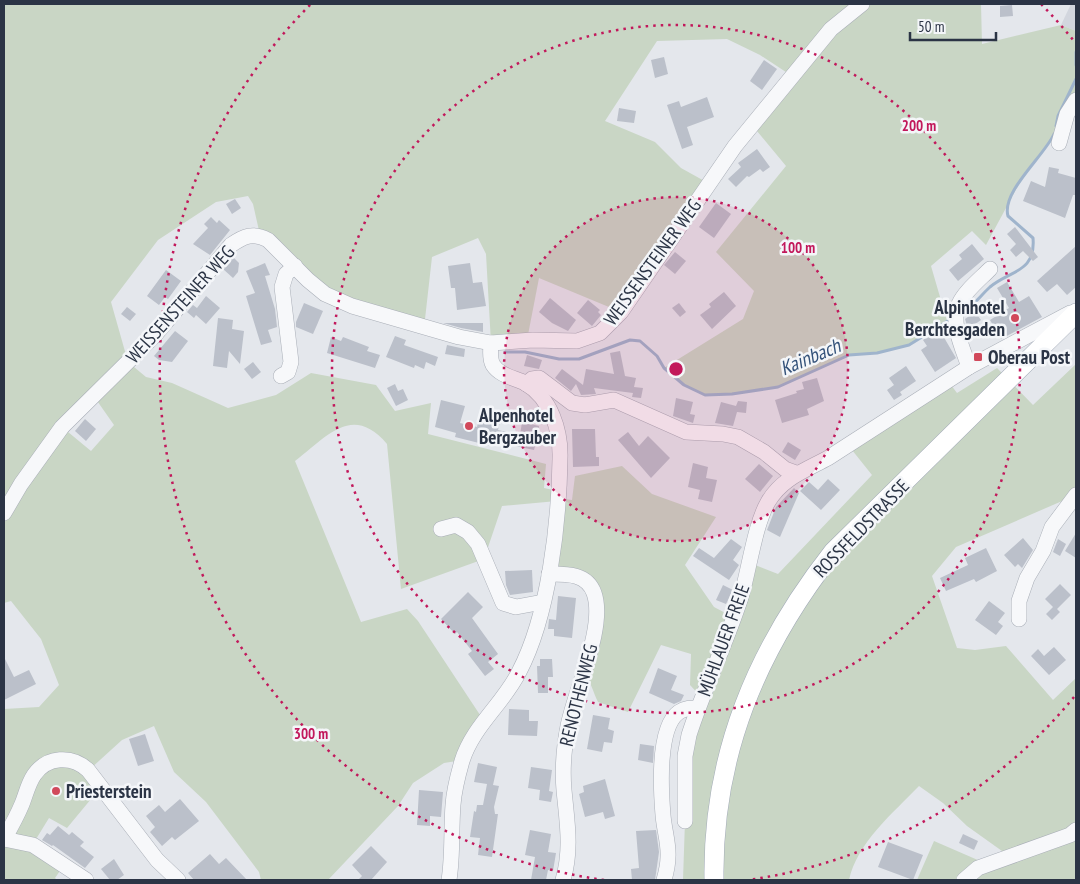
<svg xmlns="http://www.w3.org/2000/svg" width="1080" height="884" viewBox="0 0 1080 884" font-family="'PT Sans Narrow',sans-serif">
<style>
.built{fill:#d2d6de}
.green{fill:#c9d6c5;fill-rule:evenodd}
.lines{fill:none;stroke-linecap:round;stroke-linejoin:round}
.stream{stroke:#9fb4cc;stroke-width:3}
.building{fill:#bbc0ca}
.minor-casing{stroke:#a9aeb7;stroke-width:16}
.major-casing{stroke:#a3abb8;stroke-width:20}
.minor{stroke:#f7f8fa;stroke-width:15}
.major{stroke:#fff;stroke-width:19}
.ring{fill:none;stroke:#c2185b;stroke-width:2.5;stroke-dasharray:2.5 5}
.poi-dot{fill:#d1495b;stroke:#f4f6f9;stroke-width:2}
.labels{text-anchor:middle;stroke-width:5;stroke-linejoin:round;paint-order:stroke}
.street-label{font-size:19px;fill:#2b3445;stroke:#f4f6f9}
.poi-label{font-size:19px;font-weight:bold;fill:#2b3445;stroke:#f4f6f9;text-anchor:start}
.water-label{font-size:20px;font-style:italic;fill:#34527a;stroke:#f4f6f9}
.centre{fill:#c2185b;stroke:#f4f6f9;stroke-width:2.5}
.ring-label{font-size:15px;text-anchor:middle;font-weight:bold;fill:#c2185b;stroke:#f4f6f9;stroke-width:5;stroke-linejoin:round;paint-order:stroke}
</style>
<rect width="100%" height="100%" fill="#e4e7ec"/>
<path class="built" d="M1071,4H1076V31L1061,25Z"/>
<path class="green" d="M4,4H981L982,44L1061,25L1076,31V100L1050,143L1026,171L986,245L972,231L931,266L947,321L909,345L877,353L849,355L778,387L732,394L705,395L684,385L664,368L743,319L754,291L716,252L786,166L752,125L792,76L760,55L727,39L657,41L605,121L655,142L681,168L708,183L621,312L539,278L527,340L491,343L486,254L478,238L432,257L424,328L352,306L260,235L253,204L248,196L216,202L158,240L111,302L128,362L146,377L172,383L228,408L276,395L311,373L376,385L395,411L431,403L428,434L546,464L544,488L558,491V498L572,500L575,476L622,466L652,494L716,517L685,565L714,607L733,617L750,563L778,574L872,475L848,445L948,381L957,393L997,368L1033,405L1076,364V495L956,547L932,576L957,648L975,650L1006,646L1053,700L1076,678V880H917L934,841L987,864L1009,856L967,826L943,803L919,786C893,813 857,843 849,880H683L685,821L684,788L702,698L690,685L691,654L661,645L628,712L598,702C593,692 591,681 583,673L596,618L587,582L549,574L557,501L502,506L484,559L401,589L387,444C352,403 327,437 295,461L361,622L407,609L418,621L484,721L463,760L444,763L413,783L398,806L328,880H261L259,872L206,802L174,772L154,726L122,740L89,770L101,787L67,828L49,818L33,844L64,865L55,878L57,880H4V709L39,707L59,685L41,639L11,601L4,603ZM93,395L114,425L91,451L62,427Z"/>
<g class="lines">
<g class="stream">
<path d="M1076,52V65"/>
<path d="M1056,126L1058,116L1076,79"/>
<path d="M961,313C973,307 980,296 990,287C1010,270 1036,273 1033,238L1008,216C1001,192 1045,155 1054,134"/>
<path d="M505,352H525L559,359H579L630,340L640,341L657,356L664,368L684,385L705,395L732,394L778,387L849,355L877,353L909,345L951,319"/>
</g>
</g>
<g class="building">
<path d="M1012,5L1013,16L1000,17V6Z"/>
<path d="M664,57L668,74L655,78L651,60Z"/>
<path d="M764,60L777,69L762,90L750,81Z"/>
<path d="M707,97L714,117L687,127L693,145L682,149L667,105L679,101L681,107Z"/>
<path d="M619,108L636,111L634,123L617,121Z"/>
<path d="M757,149L770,167L763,172L760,169L749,177L747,176L736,187L728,179L741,167L738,163Z"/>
<path d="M1049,167L1059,169L1058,173L1076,178L1075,195H1073L1065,218L1023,201L1031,181L1045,187Z"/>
<path d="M235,199L241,208L232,214L226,204Z"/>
<path d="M716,203L731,214L714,238L699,227Z"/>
<path d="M211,217L217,223L219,220L230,230L210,255L193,244L208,228L204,224Z"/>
<path d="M1015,227L1038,257L1033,261L1023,251L1016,257L1010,250L1016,244L1007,234Z"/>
<path d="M972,244L984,259L958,281L949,270L962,259L959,255Z"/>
<path d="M1076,246V287L1067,295L1057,284L1047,292L1037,281Z"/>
<path d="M675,252L686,261L675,274L664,265Z"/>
<path d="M233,257L239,263L238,272L233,278L223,269Z"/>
<path d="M265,263L270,275L265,276L275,309L277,327L268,330L272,342L261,345L246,296L255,293L246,271Z"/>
<path d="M470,263L473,283L482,282L486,306L457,310L455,288H451L448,266Z"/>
<path d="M166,270L181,281L168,299L165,297L159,305L147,296Z"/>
<path d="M1007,282L1019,302L1029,296L1042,317L1001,339L990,320L1009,308L997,288Z"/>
<path d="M724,292L736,306L712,329L700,315L711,307L709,304Z"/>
<path d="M206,296L220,308L206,324L196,315L194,318L187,312L193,305L197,308Z"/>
<path d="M550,298L576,320L568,331L552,323L539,312Z"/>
<path d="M588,300L600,310L598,312L601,315L592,326L577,313Z"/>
<path d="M304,303L323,311L313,334L296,327V322Z"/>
<path d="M679,303L686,312L680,317L672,308Z"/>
<path d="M127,307L136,314L130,321L121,314Z"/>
<path d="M975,312L981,320L968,329L965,319Z"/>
<path d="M218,318L233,320L232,329L244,331L240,364L229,351L227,368L213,366Z"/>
<path d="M443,323H483V332L461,328Z"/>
<path d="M939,329L956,358L935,372L921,350L927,346L923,340Z"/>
<path d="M175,331L188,341L172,362L159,360L154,356Z"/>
<path d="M395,336L406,340L404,345L438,357L435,366L426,362L424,369L415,365L414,368L386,357Z"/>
<path d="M331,337L341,341L343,337L369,347L367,351L380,355L375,368L327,353Z"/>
<path d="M447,345L465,349L464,357L445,354Z"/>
<path d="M620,351L625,376L636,378L634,387L643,388L641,398L632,397L633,393L594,388L596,394L581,395L576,384L571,391L555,378L562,369L583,385L586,369L614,374L610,353Z"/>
<path d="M527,355L542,360L539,369L524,366Z"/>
<path d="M253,362L261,372L252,379L244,369Z"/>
<path d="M906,366L916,381L900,392L902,395L894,400L887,390L894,385L889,378Z"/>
<path d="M817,378L824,401L807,409L809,415L782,423L775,400L797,393L796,391L804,389L802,382Z"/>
<path d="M395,384L398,391L403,389L408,400L396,406L387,388Z"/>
<path d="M676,398L693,402L690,414L695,415L693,423L673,416Z"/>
<path d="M441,400L465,406L460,423L477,427L481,412L501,417L498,430L520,435L522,422L539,426L538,433L547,435L545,445L536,443L534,450L501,443L492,442L491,446L455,437L456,433L435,427Z"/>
<path d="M738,401L747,402L746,413L737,412L733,426L715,423L721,402L736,406Z"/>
<path d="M85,419L96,429L86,441L75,431Z"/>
<path d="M572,429H595L596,457H599V466L573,467Z"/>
<path d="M628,432L639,446L648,436L670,458L651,478L618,440Z"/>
<path d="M788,442L801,450L795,460L782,452Z"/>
<path d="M693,463L708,467L706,478L717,480L712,502L698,499L700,490L688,487Z"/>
<path d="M759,464L773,476L760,492L745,479Z"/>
<path d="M828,479L840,490L821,510L800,491L809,482L818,490Z"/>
<path d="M794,488L799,493L780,537L767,530L776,507Z"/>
<path d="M1076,533V558L1065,551Z"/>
<path d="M1023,538L1033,550L1022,568L1018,564L1015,567L1004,555Z"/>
<path d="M731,539L742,547L733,560L739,565L729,580L693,556L699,548L714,558Z"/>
<path d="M1058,539L1066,544L1060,556L1053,552Z"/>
<path d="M986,548L997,571L976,582L974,579L946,591L940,578L968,565L965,558Z"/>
<path d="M532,570L533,592L510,595L506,585L505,571Z"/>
<path d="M1060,584L1071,595L1057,609L1060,612L1052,620L1046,614L1053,607L1045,599Z"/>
<path d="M723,585L733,590L726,604L716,600Z"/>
<path d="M468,592L483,607L472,618L498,654L488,662L494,669L485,676L468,654L472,651L457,632L455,634L441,619Z"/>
<path d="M558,596L576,598L572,638L554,636V629H548L549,619L556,620Z"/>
<path d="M989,601L1005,613L998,622L1003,626L996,635L975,620Z"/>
<path d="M1054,647L1066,660L1049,675L1031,656L1038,649L1044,656Z"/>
<path d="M4,657L14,677L29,670L36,684L4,700Z"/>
<path d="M540,659H552L553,677H548V693H538L537,666H540Z"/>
<path d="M658,668L677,676L671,690L684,695L681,701L674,704L649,693Z"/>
<path d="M509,709L529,710V721H538L537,736L508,735Z"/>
<path d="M593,715L610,718L608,729L614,731L612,743L604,742L602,752L587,749Z"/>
<path d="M145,734L154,761L138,766L129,739Z"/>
<path d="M640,744L654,746L653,763L638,760Z"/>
<path d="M478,763L497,767L493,785L499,786L494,807L495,814H498L492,857L478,855L480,838L470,837L474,811L476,812L477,805H483L487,784L474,782Z"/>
<path d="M531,767L552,770L549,791L553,792L551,802L539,800L540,790L528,788Z"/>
<path d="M605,779L615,816L605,819L603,812L585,817L579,794L584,792L583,786Z"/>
<path d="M419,790L443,792L441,817L430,816V826L417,825Z"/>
<path d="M180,799L199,821L175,840L172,837L162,846L150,832L155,827L146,816L159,805L165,812Z"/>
<path d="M58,826L69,835L72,832L84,842L80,846L94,857L85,868L53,845L52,846L42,840L47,833L50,835Z"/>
<path d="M530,830L551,834L548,852L556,853L553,871L548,870L546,880H531L535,857L525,855Z"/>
<path d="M656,830L659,852L655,880H632L631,869L639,868L636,831Z"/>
<path d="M963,834L978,841L974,850L959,843Z"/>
<path d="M888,842L923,855L913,880L878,867Z"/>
<path d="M371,846L387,862L371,880H358L362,876L352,865Z"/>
<path d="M210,854L219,864L226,858L247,880H194L188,873Z"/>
<path d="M114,859L124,875L117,880H110L101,869Z"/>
</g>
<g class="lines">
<defs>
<g id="minor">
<path d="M1059,143L1067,114L1076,100"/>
<path d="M969,367C963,349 950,323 959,304C964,292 980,279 990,269"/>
<path d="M281,376L288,372L291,362L282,287L286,274L295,266"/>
<path d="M526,384L532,379L539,378L572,403L585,405L614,400L686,432L723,434L738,437L764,452L785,469L796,473"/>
<path d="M4,513L21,484L62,427L155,335L231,245C244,236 253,232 268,240L308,280L325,294L352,306L459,337L491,343L533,340L577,341L600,333L621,312L735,146L831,29L862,4"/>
<path d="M441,529L456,525L468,532L478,544L503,603L516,607L543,602"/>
<path d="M549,574C566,574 587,573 594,593C606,627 575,690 568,726C564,747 562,768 564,790C567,822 572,849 563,880"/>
<path d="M1019,619V601L1027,578L1043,551L1052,527L1076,495"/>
<path d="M685,821V756L689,735C704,688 726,644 741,597C749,570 755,524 768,502C782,478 806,470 828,458L969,367L1070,313"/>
<path d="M4,839C11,827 17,816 22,804C26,794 28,784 34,775C47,756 72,755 88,770L157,860L178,880"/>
<path d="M4,839L33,845L86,880"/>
<path d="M449,880C453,855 451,830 453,805C454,790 458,775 462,761C473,726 503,704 519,672C549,615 559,523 560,459C561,431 551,398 525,383C515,378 500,376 493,365C489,358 491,350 491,343"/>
<path d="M664,880C666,873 668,865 668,857C669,844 664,829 663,815C661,791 657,727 679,712C685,708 691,708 698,708"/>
<path d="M964,880L978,868L1070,835L1076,830"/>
</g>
<path id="major" d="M714,880C712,755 757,649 833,552L1076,313"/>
</defs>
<use href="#minor" class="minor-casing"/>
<use href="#major" class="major-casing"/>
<use href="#minor" class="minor"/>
<use href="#major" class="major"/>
</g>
<circle cx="676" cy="369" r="172" fill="#c2185b" fill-opacity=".12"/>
<g class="ring">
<circle cx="676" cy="369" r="172"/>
<circle cx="676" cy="369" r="344"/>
<path d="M1074 697A516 516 0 0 1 748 880M604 880A516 516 0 0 1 311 4M1041 4A516 516 0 0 1 1074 41"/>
</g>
<g class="poi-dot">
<circle cx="1015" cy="318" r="5"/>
<rect x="973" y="352" width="10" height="10" rx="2.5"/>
<circle cx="469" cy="426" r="5"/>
<circle cx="56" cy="791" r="5"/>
</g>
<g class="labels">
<g class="street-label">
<text transform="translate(652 262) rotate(-54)" y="7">WEISSENSTEINER WEG</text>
<text transform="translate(180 304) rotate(-48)" y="7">WEISSENSTEINER WEG</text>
<text transform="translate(861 528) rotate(-46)" y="7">ROSSFELDSTRASSE</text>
<text transform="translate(723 640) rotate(-70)" y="7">MÜHLAUER FREIE</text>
<text transform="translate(578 695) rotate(-76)" y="7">RENOTHENWEG</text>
</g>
<g class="poi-label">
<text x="1005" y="314" text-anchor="end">Alpinhotel<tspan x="1005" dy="22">Berchtesgaden</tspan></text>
<text x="988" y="364">Oberau Post</text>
<text x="479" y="422">Alpenhotel<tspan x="479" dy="22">Bergzauber</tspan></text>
<text x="66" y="798">Priesterstein</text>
</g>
<g class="water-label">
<text transform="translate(810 357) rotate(-23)" y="7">Kainbach</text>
</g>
</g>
<circle cx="676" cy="369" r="8" class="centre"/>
<g class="ring-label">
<text x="919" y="131">200 m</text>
<text x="798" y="253">100 m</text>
<text x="311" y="739">300 m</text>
</g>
<rect width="1080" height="884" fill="none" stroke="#2b3445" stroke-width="10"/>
<path d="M910 32v8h86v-8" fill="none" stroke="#2b3445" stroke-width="2.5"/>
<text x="918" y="32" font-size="15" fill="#2b3445" stroke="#f4f6f9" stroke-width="4" paint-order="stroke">50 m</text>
</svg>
